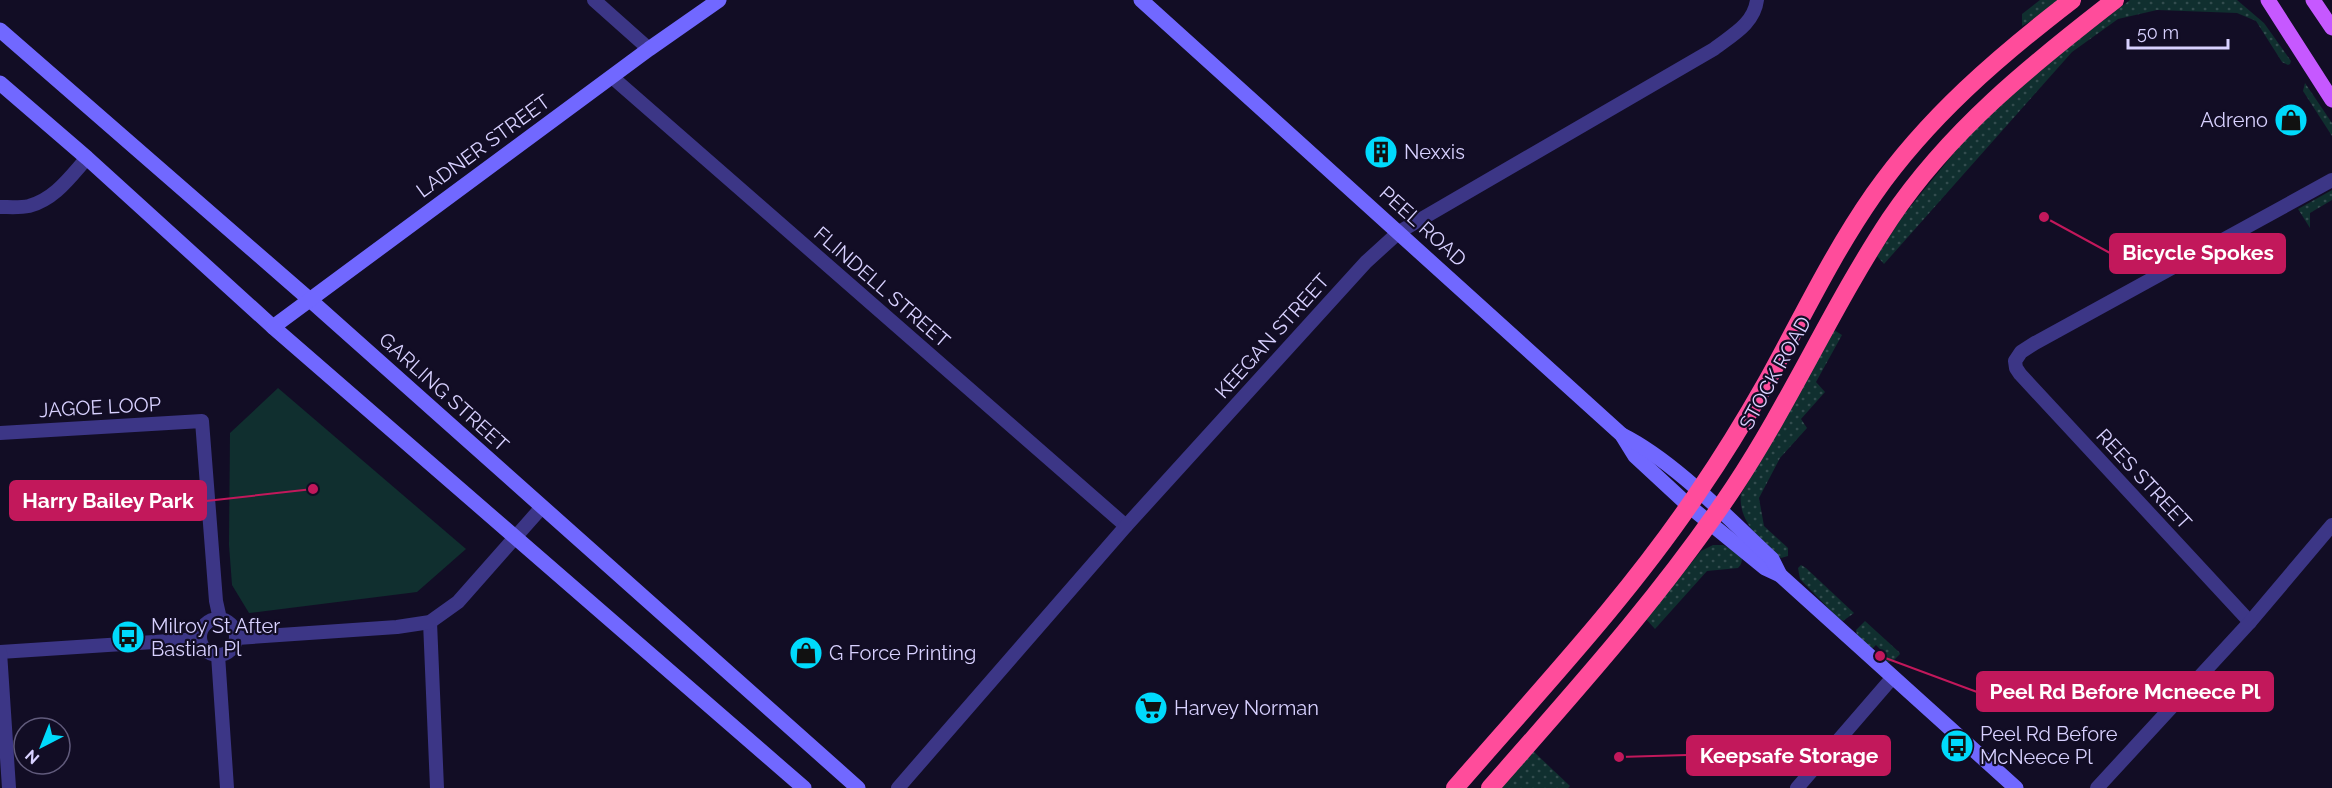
<svg xmlns="http://www.w3.org/2000/svg" width="2332" height="788" viewBox="0 0 2332 788" font-family="Raleway,sans-serif">
<style>
.grass{fill:url(#grass-dots)}
.green{fill:#102f2f}
.lines{fill:none;stroke-linecap:round;stroke-linejoin:round}
.street{stroke:#3c3686;stroke-width:14}
.secondary{stroke:#7168ff;stroke-width:15}
.primary{stroke:#c658ff;stroke-width:15}
.highway{stroke:#ff4c9b;stroke-width:18}
.labels{text-anchor:middle;stroke-width:4.5;stroke-linejoin:round;paint-order:stroke}
.poi-label{font-size:20px;fill:#d8d1ff;stroke:#120d25;text-anchor:start}
.street-label{font-size:20px;fill:#d8d1ff;stroke:#120d25}
.leader{fill:none;stroke:#c2185b;stroke-width:2}
.callout-dot{fill:#c2185b;stroke:#120d25;stroke-width:2}
.callout{fill:#c2185b;stroke:#c2185b;stroke-width:2}
.callout-label{font-size:21px;text-anchor:middle;font-weight:bold;fill:#fff}
</style>
<defs>
<pattern id="grass-dots" width="8" height="8" patternUnits="userSpaceOnUse" patternTransform="scale(1.5)"><rect width="8" height="8" fill="#102f2f"/><path d="M2 2h.1M6 6h.1" fill="none" stroke="#324c4e" stroke-width="1.8" stroke-linecap="round"/></pattern>
</defs>
<rect width="100%" height="100%" fill="#120d25"/>
<g class="grass">
<path d="M2040,0H2059L2038,17L2022,26V14Z"/>
<path d="M2130,0H2237L2264,23L2291,61L2290,64L2288,65L2282,62L2256,21L2237,13L2157,10L2118,19L2072,52L1884,264L1877,256L1902,217L1967,137L2045,65Z"/>
<path d="M2305,83L2332,123V136L2303,91Z"/>
<path d="M2332,190V200L2310,213V228L2298,209Z"/>
<path d="M1834,330L1842,335L1816,382L1825,392L1801,419L1807,428L1780,458L1759,498L1764,526L1788,548V556L1781,558C1762,545 1737,519 1741,494Z"/>
<path d="M1713,545H1723L1742,555C1742,561 1742,564 1738,568L1707,571L1655,629L1646,619L1701,551Z"/>
<path d="M1801,565L1806,568L1854,613L1843,621L1837,617L1800,579L1798,568Z"/>
<path d="M1865,621L1899,652L1900,654L1893,661L1888,662L1882,658L1885,654L1876,645L1872,649L1857,635L1856,630Z"/>
<path d="M1533,751L1570,786L1568,788H1501Z"/>
</g>
<path class="green" d="M278,388L466,549L417,592L249,613L232,585L229,545L230,433Z"/>
<g class="lines">
<g class="street">
<path d="M594,0L649,49"/>
<path d="M612,77L1126,526"/>
<path d="M0,207C9,207 20,208 29,206C55,199 70,177 87,158"/>
<path d="M0,433L202,421L216,601L220,619"/>
<circle cx="218" cy="637" r="18"/>
<path d="M430,622L437,788"/>
<path d="M2250,622L2020,374L2016,368L2015,361L2021,352L2035,343L2332,180"/>
<path d="M237,638L397,627L430,622L458,602L542,507"/>
<path d="M0,652L200,639"/>
<path d="M0,652L9,788"/>
<path d="M218,655L227,788"/>
<path d="M898,788L1126,526L1366,262L1399,232L1714,49C1732,35 1754,24 1757,0"/>
<path d="M1797,788L1893,677"/>
<path d="M2097,788L2250,622L2332,525"/>
</g>
<g class="secondary">
<path d="M1141,0L1622,435L1635,456L1689,506L1765,568L1780,575L2016,788"/>
<path d="M0,30L309,299L858,788"/>
<path d="M0,83L87,158L273,327L804,788"/>
<path d="M273,327L649,49L719,0"/>
<path d="M1622,435C1674,461 1729,519 1772,559L1780,575"/>
</g>
<g class="primary">
<path d="M2268,0L2332,100"/>
<path d="M2313,0L2332,28"/>
</g>
<g class="highway">
<path d="M1455,788C1539,691 1628,597 1699,491C1723,456 1745,420 1766,383C1801,320 1832,254 1874,194C1928,117 1998,57 2072,0"/>
<path d="M1490,788C1575,691 1662,595 1734,487C1791,401 1833,305 1890,219C1950,130 2031,65 2115,0"/>
</g>
</g>
<defs>
<symbol id="shop-disc" viewBox="-11 -11 22 22"><circle r="9.5" fill="#00dafc" stroke="#120d25"/><path d="M-5-2.5h2.3a2.7 3.5 0 0 1 5.4 0H5L5.5 6h-11ZM-1.5-2.5h3a1.5 2.3 0 0 0-3 0Z" fill="#111"/></symbol>
<symbol id="building-disc" viewBox="-11 -11 22 22"><circle r="9.5" fill="#00dafc" stroke="#120d25"/><path d="M-4-6H4V6H1V3H-1V6H-4ZM-2.5-4.3h1.7v1.8h-1.7ZM.8-4.3h1.7v1.8H.8ZM-2.5-1h1.7V.8h-1.7ZM.8-1h1.7V.8H.8Z" fill="#111"/></symbol>
<symbol id="bus-disc" viewBox="-11 -11 22 22"><circle r="9.5" fill="#00dafc" stroke="#120d25"/><path d="M-5-6H5V4H4V6H2V4H-2V6H-4V4H-5ZM-3.5-4V0h7V-4ZM-3.5 1.2v1.5H-2V1.2ZM2 1.2v1.5H3.5V1.2Z" fill="#111"/></symbol>
<symbol id="supermarket-disc" viewBox="-11 -11 22 22"><circle r="9.5" fill="#00dafc" stroke="#120d25"/><path d="M-6-5.5h2.5l.6 2H6L4.5 2H-2.5L-4.4-4H-6ZM-1.5 3.2a1.3 1.3 0 1 0 .1 0ZM3 3.2a1.3 1.3 0 1 0 .1 0Z" fill="#111"/></symbol>
</defs>
<g fill-rule="evenodd">
<use href="#shop-disc" x="2272" y="101" width="38" height="38"/>
<use href="#building-disc" x="1362" y="133" width="38" height="38"/>
<use href="#bus-disc" x="109" y="618" width="38" height="38"/>
<use href="#shop-disc" x="787" y="634" width="38" height="38"/>
<use href="#supermarket-disc" x="1132" y="689" width="38" height="38"/>
<use href="#bus-disc" x="1938" y="727" width="38" height="38"/>
</g>
<g class="labels">
<g class="poi-label">
<text x="2268" y="127" text-anchor="end">Adreno</text>
<text x="1404" y="159">Nexxis</text>
<text x="151" y="633">Milroy St After<tspan x="151" dy="23">Bastian Pl</tspan></text>
<text x="829" y="660">G Force Printing</text>
<text x="1174" y="715">Harvey Norman</text>
<text x="1980" y="741">Peel Rd Before<tspan x="1980" dy="23">McNeece Pl</tspan></text>
</g>
<g class="street-label">
<text transform="translate(483 146) rotate(-36)" y="7">LADNER STREET</text>
<text transform="translate(1423 226) rotate(42)" y="7">PEEL ROAD</text>
<text transform="translate(882 287) rotate(41)" y="7">FLINDELL STREET</text>
<text transform="translate(1272 336) rotate(-48)" y="7">KEEGAN STREET</text>
<text transform="translate(1775 373) rotate(-61)" y="7">STOCK ROAD</text>
<text transform="translate(444 392) rotate(42)" y="7">GARLING STREET</text>
<text transform="translate(100 407) rotate(-3)" y="7">JAGOE LOOP</text>
<text transform="translate(2144 479) rotate(47)" y="7">REES STREET</text>
</g>
</g>
<path class="leader" d="M2044 217L2110 253M313 489L206 501M1880 656L1977 692M1619 757L1687 755"/>
<g class="callout-dot">
<circle cx="2044" cy="217" r="6"/>
<circle cx="313" cy="489" r="6"/>
<circle cx="1880" cy="656" r="6"/>
<circle cx="1619" cy="757" r="6"/>
</g>
<g class="callout">
<rect x="2110" y="234" width="175" height="39" rx="6"/>
<rect x="10" y="481" width="196" height="39" rx="6"/>
<rect x="1977" y="672" width="296" height="39" rx="6"/>
<rect x="1687" y="736" width="203" height="39" rx="6"/>
</g>
<g class="callout-label">
<text x="2198" y="260">Bicycle Spokes</text>
<text x="108" y="508">Harry Bailey Park</text>
<text x="2125" y="699">Peel Rd Before Mcneece Pl</text>
<text x="1789" y="763">Keepsafe Storage</text>
</g>
<g transform="translate(42 746) rotate(222)"><circle r="28" fill="#120d25" stroke="#615b7c" stroke-width="1.5"/>
<path d="M0-4.5L10 22L0 15L-10 22Z" fill="#00dafc"/>
<text y="-9" font-size="16" font-weight="bold" text-anchor="middle" fill="#d8d1ff">N</text>
</g>
<path d="M2128 39v9h100v-9" fill="none" stroke="#d8d1ff" stroke-width="3"/>
<text x="2137" y="39" font-size="18" fill="#d8d1ff" stroke="#120d25" stroke-width="4.5" paint-order="stroke">50 m</text>
</svg>
